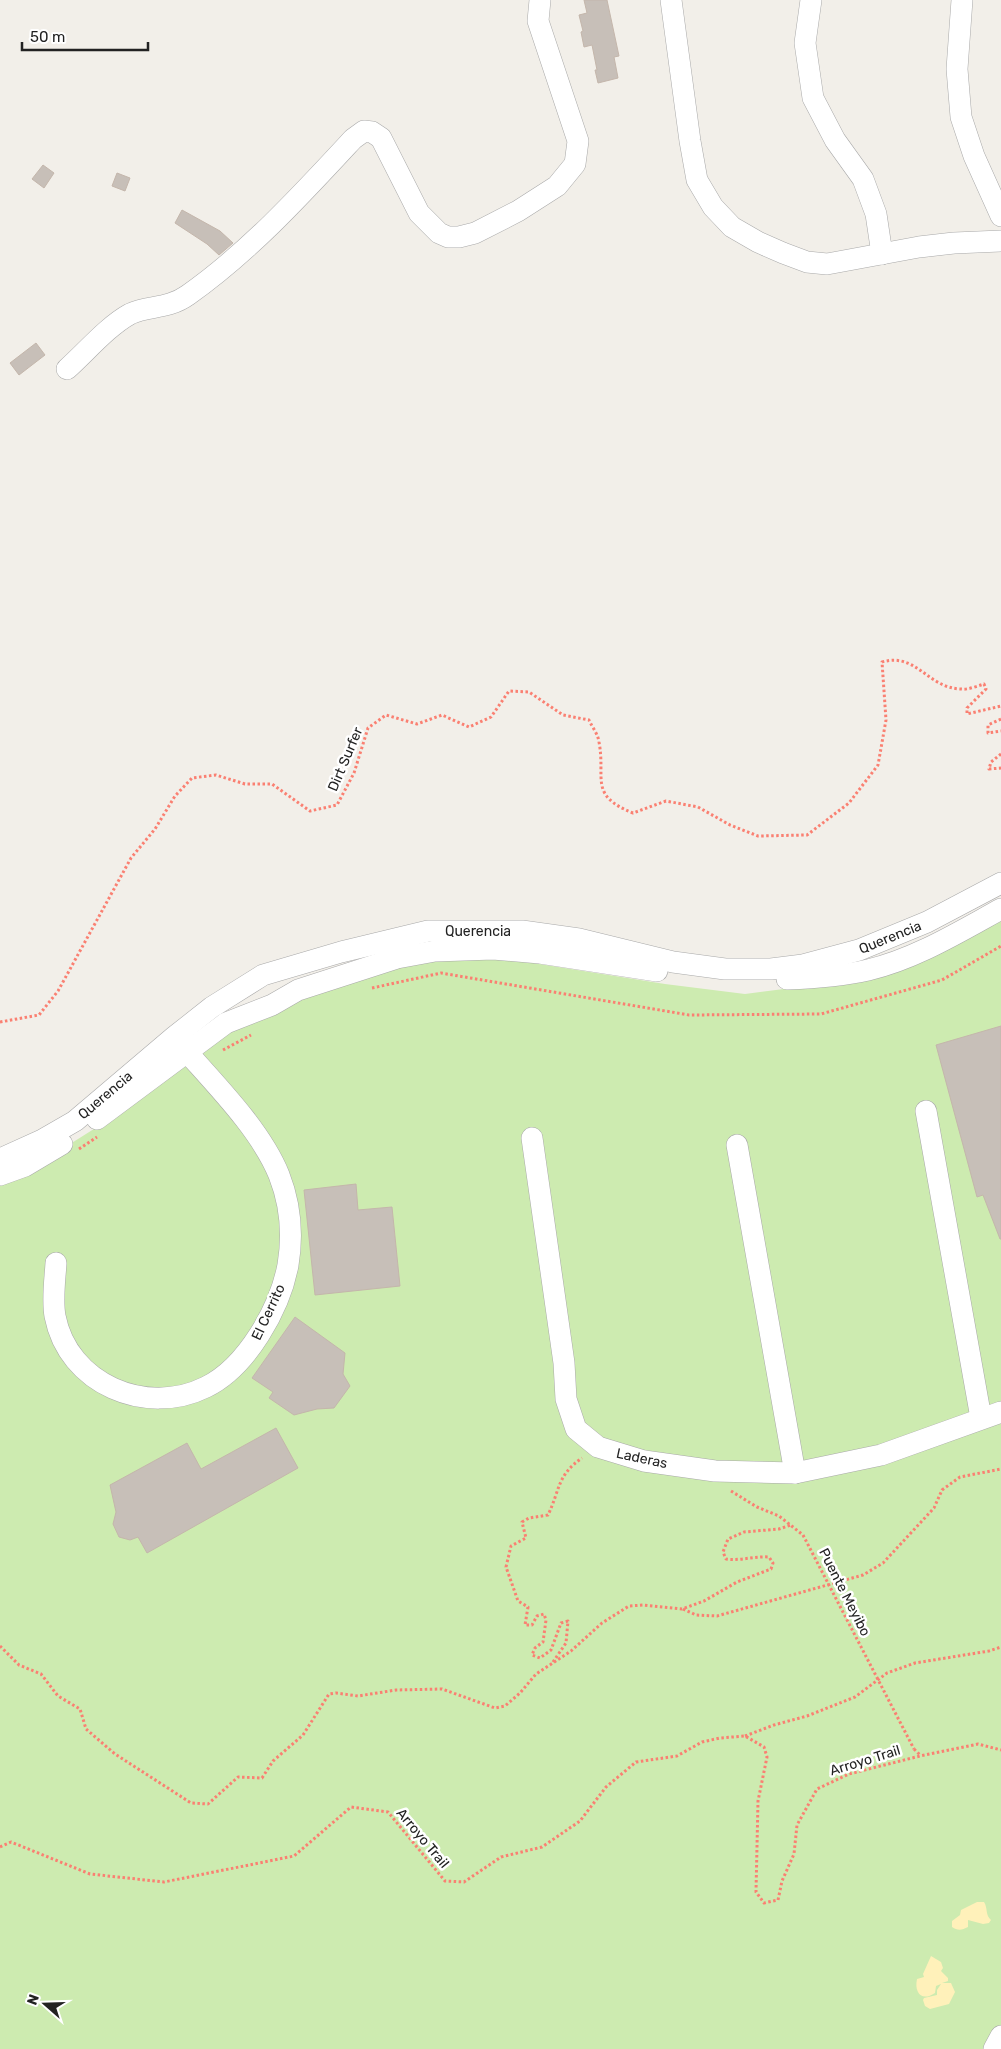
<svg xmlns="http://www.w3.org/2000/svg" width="1001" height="2049" viewBox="0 0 1001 2049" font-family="Rubik,sans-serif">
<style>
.grass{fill:#cdebb0}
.sand{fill:#fff1ba}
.building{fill:#c7bfb8;stroke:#c4b6ab}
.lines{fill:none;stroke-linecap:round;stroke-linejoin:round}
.minor-casing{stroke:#a9a9a9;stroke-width:22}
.path{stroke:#fa8072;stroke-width:3;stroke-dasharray:2.5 2.5;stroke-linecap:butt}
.minor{stroke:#fff;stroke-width:21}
.path-bridge{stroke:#fa8072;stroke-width:3;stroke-dasharray:2.5 2.5;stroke-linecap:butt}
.labels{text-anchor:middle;stroke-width:5;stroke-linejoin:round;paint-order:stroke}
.street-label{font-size:14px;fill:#222;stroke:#fff}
</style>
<rect width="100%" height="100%" fill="#f2efe9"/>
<path class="grass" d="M1001,915V2049H0V1181L32,1168L105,1122L223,1035L286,1006L343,983L430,959H508L665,984L745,994L863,979Z"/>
<g class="sand">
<path d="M977,1902H984C988,1908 985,1915 991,1920L989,1923L983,1924L968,1920V1927C962,1930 958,1931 952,1927V1921L960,1915L961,1910Z"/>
<path d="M931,1956L941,1962L943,1968L941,1971L948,1978V1981L942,1983H951L955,1992L949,2004L930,2009L925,2006L923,2000L924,1998L937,1995V1990L941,1984L936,1986L935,1993C922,2002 914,1993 917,1979L924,1977L923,1974Z"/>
</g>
<g class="building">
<path d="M584,0H607L619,56L614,57L618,78L598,83L595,70H597L592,45L584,47L581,32L583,31L579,15L587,13Z"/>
<path d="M43,165L54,173L44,188L32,179Z"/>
<path d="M117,173L130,178L125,191L112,186Z"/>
<path d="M182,210L220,231L233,243L219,255L207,244L175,223Z"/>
<path d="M36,343L45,355L19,375L10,363Z"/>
<path d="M1001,1026V1239H1000L983,1195L977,1197L936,1045Z"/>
<path d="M356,1184L358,1210L392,1207L400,1286L315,1295L304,1190Z"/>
<path d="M295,1317L345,1353L343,1374L350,1386L334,1408L317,1409L294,1415L269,1398L273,1392L252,1378Z"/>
<path d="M276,1428L298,1468L147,1553L138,1537L130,1540L119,1537L113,1524L116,1512L110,1485L187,1443L201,1469Z"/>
</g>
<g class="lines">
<defs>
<g id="minor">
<path d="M671,0L690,141L697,180L713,207L732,227L758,242L783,253L807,262L827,264L919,247L954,243L1001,241"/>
<path d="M811,0L805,43L813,98L835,140L863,179L876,214L882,254"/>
<path d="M962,0L957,69L961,117L974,156L1001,216"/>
<path d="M67,369C86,352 108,326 130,314C148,305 167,310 188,295C249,252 302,194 353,139L364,131L372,132L381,138L419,213L439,233L448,237H459L475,233L518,211L557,186L575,164L578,141L538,21L540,0"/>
<path d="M787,979C814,978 842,976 868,970C915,959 959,932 1001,909"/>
<path d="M926,1111L981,1418"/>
<path d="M97,1119L226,1023L272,1005L298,990L397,958L435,951L493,949L540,953L657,971"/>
<path d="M532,1138L564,1363L566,1399L576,1429L598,1447L644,1461L715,1471L795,1473L881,1455L1001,1412"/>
<path d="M737,1145L795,1473"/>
<path d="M0,1159L42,1140L75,1121L174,1037L212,1007L263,975L341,952L428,931H522L579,939L673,962L725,969H771L803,965L859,950L927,922L1001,883"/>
<path d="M0,1175L25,1166L62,1144"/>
<path d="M56,1263C55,1280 52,1299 55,1316C68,1384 146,1417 206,1387C247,1367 280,1308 288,1265C293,1235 290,1203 279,1175C260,1128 212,1081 179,1043"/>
<path d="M994,2049L1001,2036"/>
</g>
</defs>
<use href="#minor" class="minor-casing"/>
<g class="path">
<path d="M1001,719L988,725V733L1001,731"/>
<path d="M1001,754L991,762L989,769L1001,768"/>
<path d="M372,988L441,973L689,1015L821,1014L942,980L1001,946"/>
<path d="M0,1022L39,1015L58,991L131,858L155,829L175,796L192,778L216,775L245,784H272L310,811L337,805L354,773L368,728L386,715L417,724L442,715L469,727L491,717L509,691L529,692L563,715L589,720C592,727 598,734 599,742C606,779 588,795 633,813L666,801L698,807L730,825L758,836L807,835L849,803L878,765L886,720L882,662C917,652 927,688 961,689C968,690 977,686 984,684L986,689L967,708V714L1001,706"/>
<path d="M223,1050L251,1035"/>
<path d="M79,1149L97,1137"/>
<path d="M731,1491L757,1507L779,1516L803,1535"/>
<path d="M683,1609L696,1615L717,1616L863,1575L883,1563L934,1508L942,1490L960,1477L1001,1469"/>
<path d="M0,1646L19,1665L41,1674L58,1696L80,1709L86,1729L115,1754L191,1803L208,1804L238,1777L262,1778L273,1761L303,1735L329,1694L336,1693L358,1696L396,1690L442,1689L495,1708L505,1706L520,1693L536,1674L571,1651L602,1623L629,1606L643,1605L682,1609L704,1601L737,1582L771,1569L773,1563L769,1557C754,1556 741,1561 726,1559L723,1552L728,1539L744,1532L779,1529L791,1525"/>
<path d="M553,1662L566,1643L568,1621L561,1623L551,1650L540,1658L532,1655L535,1648L543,1642L546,1620L544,1614L537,1616L532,1625H525L528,1607L518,1601L506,1567L511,1546L526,1538L522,1522L529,1518L548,1515C560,1490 557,1475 582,1458"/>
<path d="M745,1736L774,1725L807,1716L855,1697L887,1673L915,1663L989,1651L1001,1647"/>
<path d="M914,1749L920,1755"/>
<path d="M0,1847L11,1842L90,1874L164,1882L294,1856L351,1807L388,1812L445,1881L464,1882L501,1857L542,1847L580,1821L606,1787L636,1762L677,1756L702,1742L720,1738L745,1736L764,1747L767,1757L758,1801L756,1892L764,1903L778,1900L782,1881L794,1854L797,1825L817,1789L849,1774L920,1756L978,1744L1001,1750"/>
</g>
<use href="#minor" class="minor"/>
<path class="path-bridge" d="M803,1535L914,1749"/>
</g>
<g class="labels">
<g class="street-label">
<text transform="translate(345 759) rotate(-67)" y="5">Dirt Surfer</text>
<text x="478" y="936">Querencia</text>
<text transform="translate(890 937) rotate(-22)" y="5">Querencia</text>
<text transform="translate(105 1095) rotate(-40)" y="5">Querencia</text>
<text transform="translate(268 1312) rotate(-65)" y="5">El Cerrito</text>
<text transform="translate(642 1458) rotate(12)" y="5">Laderas</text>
<text transform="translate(845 1592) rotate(63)" y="5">Puente Meyibo</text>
<text transform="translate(865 1760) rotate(-17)" y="5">Arroyo Trail</text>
<text transform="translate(423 1838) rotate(50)" y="5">Arroyo Trail</text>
</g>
</g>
<g transform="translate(45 2004) rotate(290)" stroke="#ffffff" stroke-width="4" paint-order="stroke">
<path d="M0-4L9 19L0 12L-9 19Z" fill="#222222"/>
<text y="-8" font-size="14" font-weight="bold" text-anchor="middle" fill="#222222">N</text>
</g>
<path d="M22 42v8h126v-8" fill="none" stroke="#222222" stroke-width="2.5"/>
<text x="30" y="42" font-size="15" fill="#222222" stroke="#ffffff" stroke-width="4" paint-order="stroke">50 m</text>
</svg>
